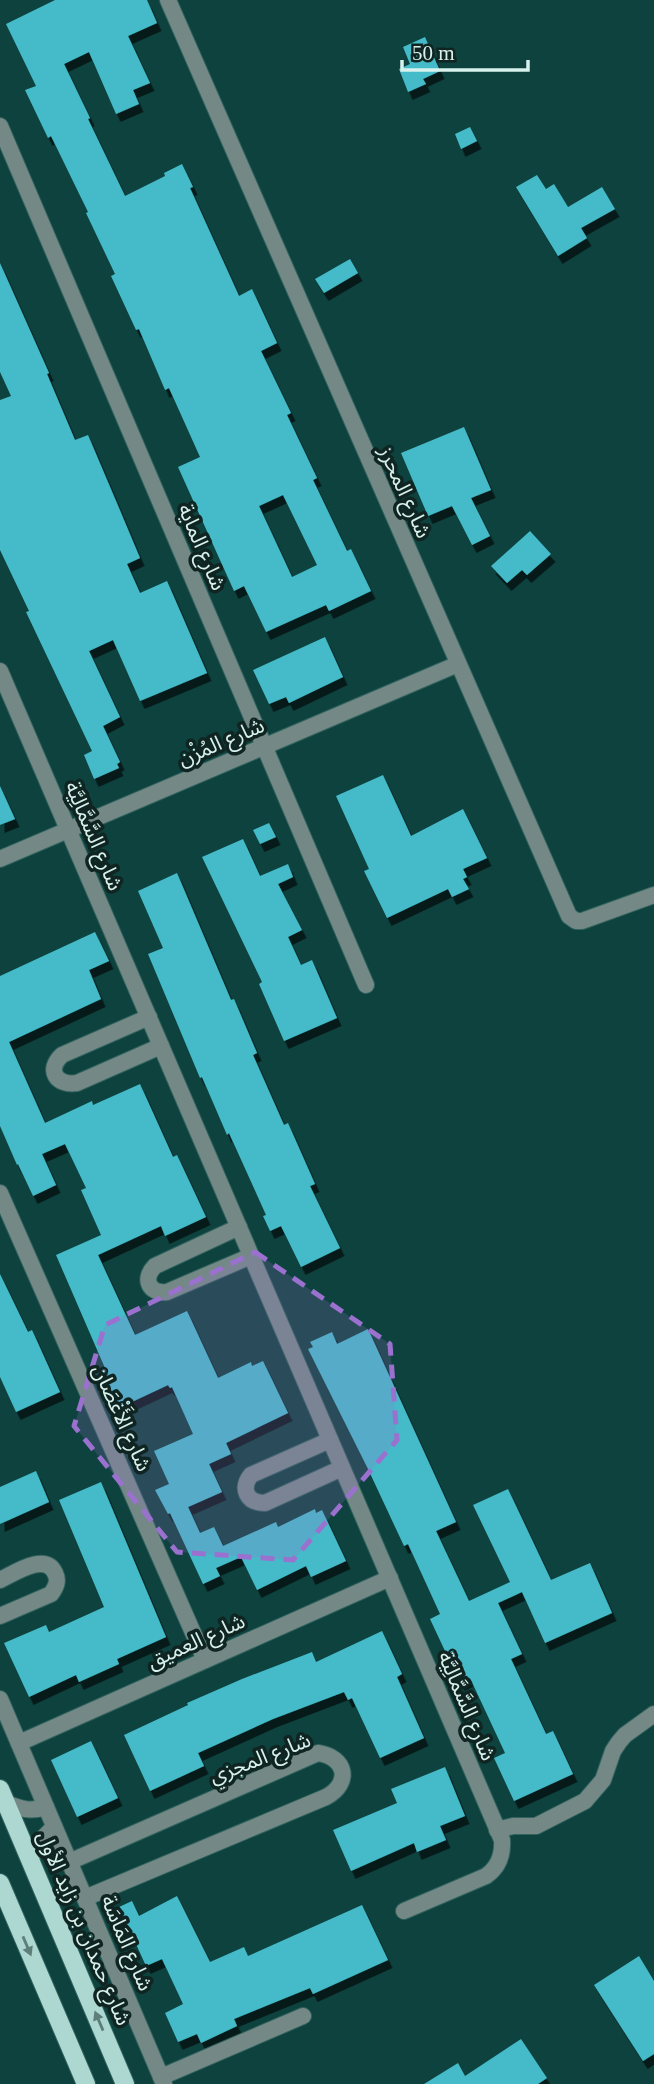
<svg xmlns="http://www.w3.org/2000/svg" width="654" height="2084" viewBox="0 0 654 2084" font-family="'Times New Roman','Noto Sans Arabic',serif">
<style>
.building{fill:#44bac8;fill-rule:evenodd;filter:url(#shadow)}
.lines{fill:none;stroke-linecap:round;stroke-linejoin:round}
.minor-casing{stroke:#31625e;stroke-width:18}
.major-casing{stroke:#31625e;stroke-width:20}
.minor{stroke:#748986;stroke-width:16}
.major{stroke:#add8d2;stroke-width:18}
.oneway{fill:#5e7e7a}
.marked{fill:#9b71cf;fill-opacity:0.2;stroke:#9b71cf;stroke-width:5;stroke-dasharray:14 9;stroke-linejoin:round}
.labels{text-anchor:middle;stroke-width:7;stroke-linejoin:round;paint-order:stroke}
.street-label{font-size:21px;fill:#d7f1ed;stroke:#102522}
</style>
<defs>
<filter id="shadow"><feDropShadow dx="4.5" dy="8" stdDeviation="0" flood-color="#0009"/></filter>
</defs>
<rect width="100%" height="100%" fill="#0d423e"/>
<g class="building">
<path d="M55,0H147L157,23L128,36L150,83L133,90L139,104L116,114L89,52L64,64L90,118L88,119L125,196L165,176L164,173L182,164L193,187L190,188L239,296L252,289L277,343L261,351L291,413L287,415L317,478L313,480L347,551L351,549L371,591L329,611L326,605L266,632L244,586L234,591L178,467L200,457L169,388L165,390L139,329L136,330L111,276L115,274L86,213L88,212L51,136L48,138L25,90L36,86L6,24ZM283,495L317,565L292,577L259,506Z"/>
<path d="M425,37L440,71L423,79L426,84L408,92L399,69L410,64L403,47Z"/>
<path d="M470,127L477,141L461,149L455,134Z"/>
<path d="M537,175L546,189L554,184L568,207L602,187L615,209L581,228L587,238L558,256L516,187Z"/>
<path d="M350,259L358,273L324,293L315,279Z"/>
<path d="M0,263L49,373L47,374L75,440L88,435L119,508L140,558L127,564L140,593L167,581L207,673L140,701L113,640L89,651L120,717L103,726L120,762L117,764L119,768L94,779L84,755L92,751L26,612L29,611L0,550V400L11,396L0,372Z"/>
<path d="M464,427L491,490L471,498L490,536L472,545L452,506L428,516L401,453Z"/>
<path d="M530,531L551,554L527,575L522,570L507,583L491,566Z"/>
<path d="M325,637L343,677L289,703L286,697L269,704L253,670Z"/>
<path d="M383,775L411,836L463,809L487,858L463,869L467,877L463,879L469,889L452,897L448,889L387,918L364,871L369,869L336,796Z"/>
<path d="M0,786L15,819L0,825Z"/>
<path d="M269,823L276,837L260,844L253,830Z"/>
<path d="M243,839L260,876L288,864L293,877L278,884L302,930L288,937L301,965L312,960L337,1018L284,1041L259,984L262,982L202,857Z"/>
<path d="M177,873L231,1000L234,999L257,1053L253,1055L284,1125L288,1123L315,1184L310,1186L340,1248L301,1267L281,1226L270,1231L263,1216L266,1215L229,1133L227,1135L202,1077L200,1078L148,954L163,948L138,891Z"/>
<path d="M95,932L109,961L89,970L101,999L9,1042L45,1123L92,1101L93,1105L140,1084L173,1157L177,1155L206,1217L165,1236L161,1226L98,1255L135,1335L187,1311L218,1378L251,1362L252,1366L263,1361L288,1413L226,1443L231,1454L209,1464L222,1492L188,1507L200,1533L214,1527L223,1546L276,1522L278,1527L315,1509L316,1513L322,1510L346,1561L311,1577L306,1566L257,1590L241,1557L216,1568L220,1576L203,1584L170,1513L168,1514L155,1490L169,1484L154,1451L193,1434L172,1387L170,1388L168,1385L119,1408L104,1377L108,1375L56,1255L101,1235L81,1190L86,1188L65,1144L42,1154L56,1185L33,1196L18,1164L17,1165L0,1126V976Z"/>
<path d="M0,1274L28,1332L32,1330L60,1392L16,1412L0,1377Z"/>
<path d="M368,1329L456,1522L436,1531L469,1601L510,1582L473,1505L508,1489L551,1580L590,1563L612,1613L545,1643L522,1592L498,1603L522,1654L511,1659L546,1734L553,1731L573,1774L514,1801L494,1758L505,1753L470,1678L460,1683L430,1619L440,1614L408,1544L404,1546L368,1469L308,1349L313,1347L310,1342L332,1332L337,1344Z"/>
<path d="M36,1471L49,1502L0,1524V1487Z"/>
<path d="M101,1482L166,1637L117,1659L119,1664L79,1682L76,1675L29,1697L4,1643L46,1625L49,1632L104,1607L59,1500Z"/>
<path d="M382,1631L402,1674L397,1677L424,1738L380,1758L352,1698L348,1700L344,1692L273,1719L198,1753L204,1766L150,1791L124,1735L188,1705L187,1703L242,1679L312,1652L316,1662Z"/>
<path d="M91,1741L118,1798L77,1817L51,1760Z"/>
<path d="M445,1767L465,1816L440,1826L446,1840L417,1852L414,1843L351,1871L333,1830L397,1803L391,1789Z"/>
<path d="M177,1896L210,1962L244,1947L248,1956L362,1905L388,1960L313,1994L310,1988L234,2019L237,2026L201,2043L197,2034L178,2042L165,2013L183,2004L162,1959L146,1966L119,1907L132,1901L139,1916Z"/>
<path d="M639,1956L654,1981V2054L643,2061L594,1985Z"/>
<path d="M521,2039L547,2078L538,2084H424L458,2063L465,2076Z"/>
</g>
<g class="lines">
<defs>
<g id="minor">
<path d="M168,0L569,916L576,921H582L654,895"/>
<path d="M0,126L366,985"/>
<path d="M0,671L502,1840C503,1855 499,1867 486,1876L404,1911"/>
<path d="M0,859L458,664"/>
<path d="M149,1017L62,1055C46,1070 56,1086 77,1083L161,1046"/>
<path d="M0,1193L205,1660"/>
<path d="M239,1227L155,1266C142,1279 149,1294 167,1292L251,1256"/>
<path d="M330,1440L251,1475C240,1489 247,1503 265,1503L342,1468"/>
<path d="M0,1580C15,1573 45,1552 55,1573C59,1581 56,1587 51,1594L0,1616"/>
<path d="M0,1699L164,2084"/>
<path d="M19,1743L390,1578"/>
<path d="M6,1803C21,1809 30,1812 46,1807"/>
<path d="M497,1830L513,1826H536L585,1801L603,1780L613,1751L619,1742L625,1735L654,1714"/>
<path d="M30,1861L38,1843L54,1827"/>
<path d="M69,1862L318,1753C346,1757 352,1783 326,1797L85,1898"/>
<path d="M161,2077L303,2016"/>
</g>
<g id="major">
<path d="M0,1789L125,2084"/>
<path d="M0,1883L86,2084"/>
</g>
</defs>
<use href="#minor" class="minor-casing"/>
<use href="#major" class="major-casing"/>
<use href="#minor" class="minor"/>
<use href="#major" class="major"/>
</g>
<defs><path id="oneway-solid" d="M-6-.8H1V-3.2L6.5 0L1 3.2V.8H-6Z" transform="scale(1.75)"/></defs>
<g class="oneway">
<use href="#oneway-solid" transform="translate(27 1946) rotate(67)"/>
<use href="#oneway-solid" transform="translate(99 2021) rotate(-113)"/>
</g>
<path class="marked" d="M255,1252L390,1344L397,1440L293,1560L177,1552L74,1426L105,1325Z"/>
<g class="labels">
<g class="street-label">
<text transform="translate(405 492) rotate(66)" y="7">شارع المحرز</text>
<text transform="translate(202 547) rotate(67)" y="7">شارع الماية</text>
<text transform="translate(221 742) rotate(-23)" y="7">شارع المُزْن</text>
<text transform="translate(94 836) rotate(67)" y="7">شارع السَّمَّالِيَّة</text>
<text transform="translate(122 1418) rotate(66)" y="7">شارع الأَغْصَان</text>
<text transform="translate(196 1641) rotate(-24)" y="7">شارع العميق</text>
<text transform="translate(467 1706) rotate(67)" y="7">شارع السَّمَّالِيَّة</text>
<text transform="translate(260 1758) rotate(-21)" y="7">شارع المجزي</text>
<text transform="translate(84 1928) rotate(67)" y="7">شارع حمدان بن زايد الأول</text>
<text transform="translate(127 1943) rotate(67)" y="7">شارع المَاسَة</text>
</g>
</g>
<path d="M402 60v10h126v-10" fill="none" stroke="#d7f1ed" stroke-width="3.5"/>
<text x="412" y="60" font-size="21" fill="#d7f1ed" stroke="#102522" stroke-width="5" paint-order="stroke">50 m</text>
</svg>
